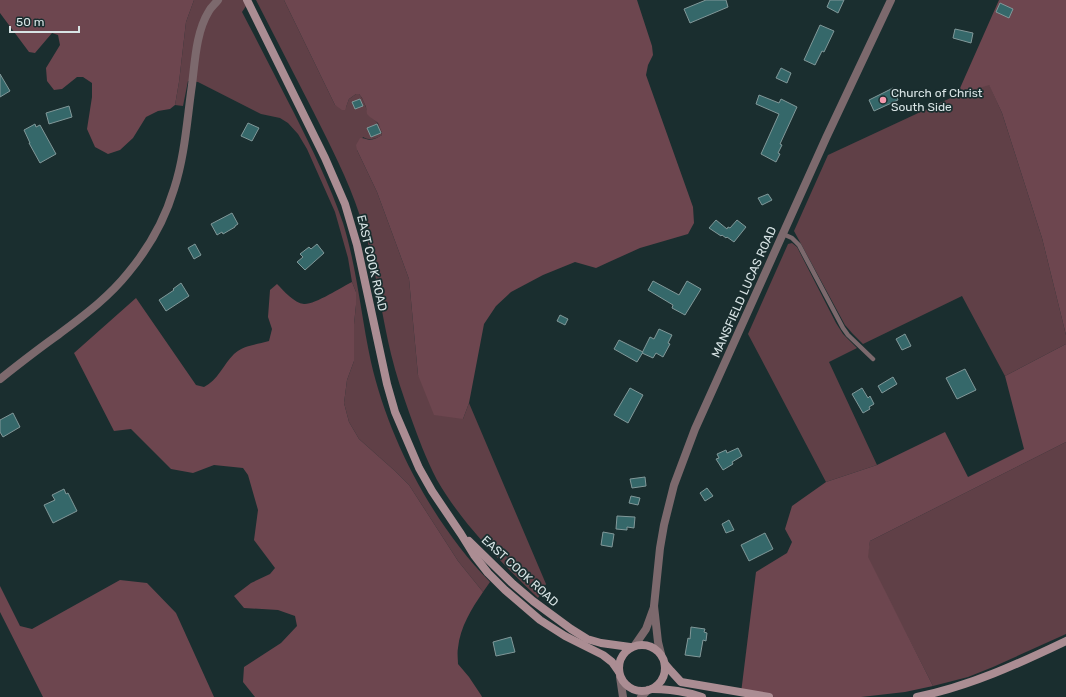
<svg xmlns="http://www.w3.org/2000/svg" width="1066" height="697" viewBox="0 0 1066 697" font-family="Rubik,sans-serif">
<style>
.green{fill:#604047}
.forest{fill:#6d464f}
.building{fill:#35686a;stroke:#819899}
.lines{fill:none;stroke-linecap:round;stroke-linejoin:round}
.service{stroke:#7c696d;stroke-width:4.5}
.tertiary{stroke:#7c696d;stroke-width:8}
.secondary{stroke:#ab8d93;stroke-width:8}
.poi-dot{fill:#f29aae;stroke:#1a2e2f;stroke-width:1.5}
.labels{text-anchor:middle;stroke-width:3.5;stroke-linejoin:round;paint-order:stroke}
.poi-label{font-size:12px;fill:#d8e4e5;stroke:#1a2e2f;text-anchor:start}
.street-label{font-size:12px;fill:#d8e4e5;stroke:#1a2e2f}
</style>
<rect width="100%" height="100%" fill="#1a2e2f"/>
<g class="green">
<path d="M194,0H250L242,12C260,46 277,80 294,113C312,149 330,185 343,223C357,268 361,316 371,362C389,441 434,525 490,582L483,592L458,561L409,485L395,471L359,439L349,422L344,403L347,380L354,361V324L356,305V292L352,282L348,258L335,212L307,149L298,134L288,123L280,118L261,114L198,82L188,81L183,106L175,105L179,82L186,22Z"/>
<path d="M256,0H284L335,105L346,107L349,99L356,94H359C364,100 366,107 368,114C375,120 381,125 382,135C376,139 370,141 363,137L357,150L377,192L409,279L418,375L463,419L469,403L546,584L538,598C501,562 463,525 437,480C426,459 418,437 410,415C403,395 396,375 391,354C380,308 375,260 360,216C348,179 330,145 313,111C294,74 275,37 256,0Z"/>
<path d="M989,84L1002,113L1042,238L1066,335V344L1005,376L962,296L863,344L852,333L845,325L794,231L828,155L957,95Z"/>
<path d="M792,243L797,247L836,323L843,334L857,348L829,362L877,465L826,482L748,334L788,244Z"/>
<path d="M1066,442V634L993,667L968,677L933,686L867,557L870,541Z"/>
</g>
<g class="forest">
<path d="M0,0H194L186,22L179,82L175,105L170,109L158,111L146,117L133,138L120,150L108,154L95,147L87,129L92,97V83L83,77H77L62,89L54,90L47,81L46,68L60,45L58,35L52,33L35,53L29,52L0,13Z"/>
<path d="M284,0H637L652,46L653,55L648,65L646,75L693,207L694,223L688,234L640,248L609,262L596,268L575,262L543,275L511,292L496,306L484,324L469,403L463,419L434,415L418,375L409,279L377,192L357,150L356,145L360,138C362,138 364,138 366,139C372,141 377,138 382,135V133L378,123L370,117L367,114L366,107L362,98L359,94H356L349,99L345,110H342L335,105Z"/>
<path d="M999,0H1066V335L1042,238L1002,113L989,85L957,95Z"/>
<path d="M352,282L356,292V305L354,324V361L347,380L344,403L349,422L359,439L395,471L409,485L458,561L483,592C472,608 460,627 458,648C457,653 458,659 458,664L469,677L481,695L482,697H255L243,682L244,667L281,643L297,626L295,616L278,610L244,608L234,596L251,583L270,574L275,568L254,540L258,510L248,475L243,468L214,465L193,473L171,469L131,429L114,431L74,353L136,298L196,385L204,387C218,380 223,365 234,354C244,345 256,345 269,341L272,329L268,317L270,290L277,284C284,291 294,303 304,304C314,305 342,287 352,282Z"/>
<path d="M1066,344V442L870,541L868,557L933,686L905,692L861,697H774L741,693L756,572L787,553L792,542L785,529L792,506L826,482L877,465L945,432L968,477L1024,449L1005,376Z"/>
<path d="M120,580L147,583L176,613L214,697H43L0,612V586L20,626L32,629Z"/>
</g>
<g class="building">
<path d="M706,0H726L728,7L690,23L684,9Z"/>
<path d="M830,0H844L838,13L827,7Z"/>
<path d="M1000,3L1013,9L1009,18L996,12Z"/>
<path d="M820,25L834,31L824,52L822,51L815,65L804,60Z"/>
<path d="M955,29L973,33L971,43L953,38Z"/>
<path d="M781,68L791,73L787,83L776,78Z"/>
<path d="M0,74L10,91L0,97Z"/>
<path d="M893,88L898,100L874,111L869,100Z"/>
<path d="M759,95L779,103L781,99L797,107L780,144L782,145L778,153L780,154L776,162L761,154L779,114L756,104Z"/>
<path d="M360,99L363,106L355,109L352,102Z"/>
<path d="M69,106L72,117L49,124L46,113Z"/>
<path d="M248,123L259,128L252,141L241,136Z"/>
<path d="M35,124L36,127L40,125L56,154L40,163L29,143H30L24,130Z"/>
<path d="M377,124L381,133L371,137L367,128Z"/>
<path d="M768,194L772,200L762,205L758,198Z"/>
<path d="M232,213L238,224L235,226V227L223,234L222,232L217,235L211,224Z"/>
<path d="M716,220L727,229L728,227L730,228L737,220L746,227L734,242L727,237L726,238L722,235L721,236L709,228Z"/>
<path d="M195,244L201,255L194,259L188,248Z"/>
<path d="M317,244L324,253L305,270L297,262L303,257L300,254L309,247L311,249Z"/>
<path d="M653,281L679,295L687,281L701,289L685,315L672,308L673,305L648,290Z"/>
<path d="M181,283L189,296L166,311L159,300L174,290L173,289Z"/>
<path d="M560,315L568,319L565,325L557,321Z"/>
<path d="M659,329L672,335L668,343L670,344L663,357L656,353L653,358L642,353L650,337L654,339Z"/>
<path d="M905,334L911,346L902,350L896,339Z"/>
<path d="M619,340L643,352L637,362L614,349Z"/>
<path d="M965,369L976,390L957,399L946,378Z"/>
<path d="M893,377L897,384L882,393L878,386Z"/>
<path d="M630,388L643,395L628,423L614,415Z"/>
<path d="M862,388L868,398L870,396L874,404L869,407L870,409L863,413L852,394Z"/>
<path d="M13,413L20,427L3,437L0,432V420Z"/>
<path d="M738,448L742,456L732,462L733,464L723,470L716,459L719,458L717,454L726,450L727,453Z"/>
<path d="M645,477L646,486L632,488L630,479Z"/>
<path d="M707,488L713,496L705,501L700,493Z"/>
<path d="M64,489L66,494L68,493L77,511L53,523L44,505L55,500L52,495Z"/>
<path d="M631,496L640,498L638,505L629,503Z"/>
<path d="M617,516L635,517L634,528L627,527V530L616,529Z"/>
<path d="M729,520L734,530L726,533L722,524Z"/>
<path d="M603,532L614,534L612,547L601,545Z"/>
<path d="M765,533L773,549L749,561L741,545Z"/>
<path d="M691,627L705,629L704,632L707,633L706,641L703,640L700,657L685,655L688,638L690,639Z"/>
<path d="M511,637L515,652L496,656L493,642Z"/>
</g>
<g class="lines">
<path class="service" d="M783,234L792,238L799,245L843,328L848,335L873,359"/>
<g class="tertiary">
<path d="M0,379C19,364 38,349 58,335C83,316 108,298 128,273C148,249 165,219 174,189C185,156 187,119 192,85C195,61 196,32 209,11C211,7 215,4 218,0"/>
<path d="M635,645L646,629L654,607"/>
<path d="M661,654L658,642L654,606L660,548L664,525L674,485L695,429L826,138L891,0"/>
<path d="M620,677L623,697"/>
<path d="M641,697L648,690"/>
</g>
<g class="secondary">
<path d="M247,0L325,158L345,204L357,245L387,384L395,412L419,468L432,491L461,534L474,555L488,573L505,590L540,620L565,636L603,655L612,662L619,672"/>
<path d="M469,541L513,584L533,601L571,629L587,639L601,643L630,647"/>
<circle cx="642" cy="668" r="23"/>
<path d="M665,664L671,671L681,682L769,697"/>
<path d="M652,689C671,689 684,691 702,697"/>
<path d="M917,697C970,686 1018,664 1066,641"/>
</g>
</g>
<circle class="poi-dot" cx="883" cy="100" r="4"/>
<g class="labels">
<g class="poi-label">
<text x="891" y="97">Church of Christ<tspan x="891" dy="14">South Side</tspan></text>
</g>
<g class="street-label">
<text transform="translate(372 263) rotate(77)" y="4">EAST COOK ROAD</text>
<text transform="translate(744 292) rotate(-66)" y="4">MANSFIELD LUCAS ROAD</text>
<text transform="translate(520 571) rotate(42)" y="4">EAST COOK ROAD</text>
</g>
</g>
<path d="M10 26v6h69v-6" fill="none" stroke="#d8e4e5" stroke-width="2"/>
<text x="16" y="26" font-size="12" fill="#d8e4e5" stroke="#1a2e2f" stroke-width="3" paint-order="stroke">50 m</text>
</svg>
